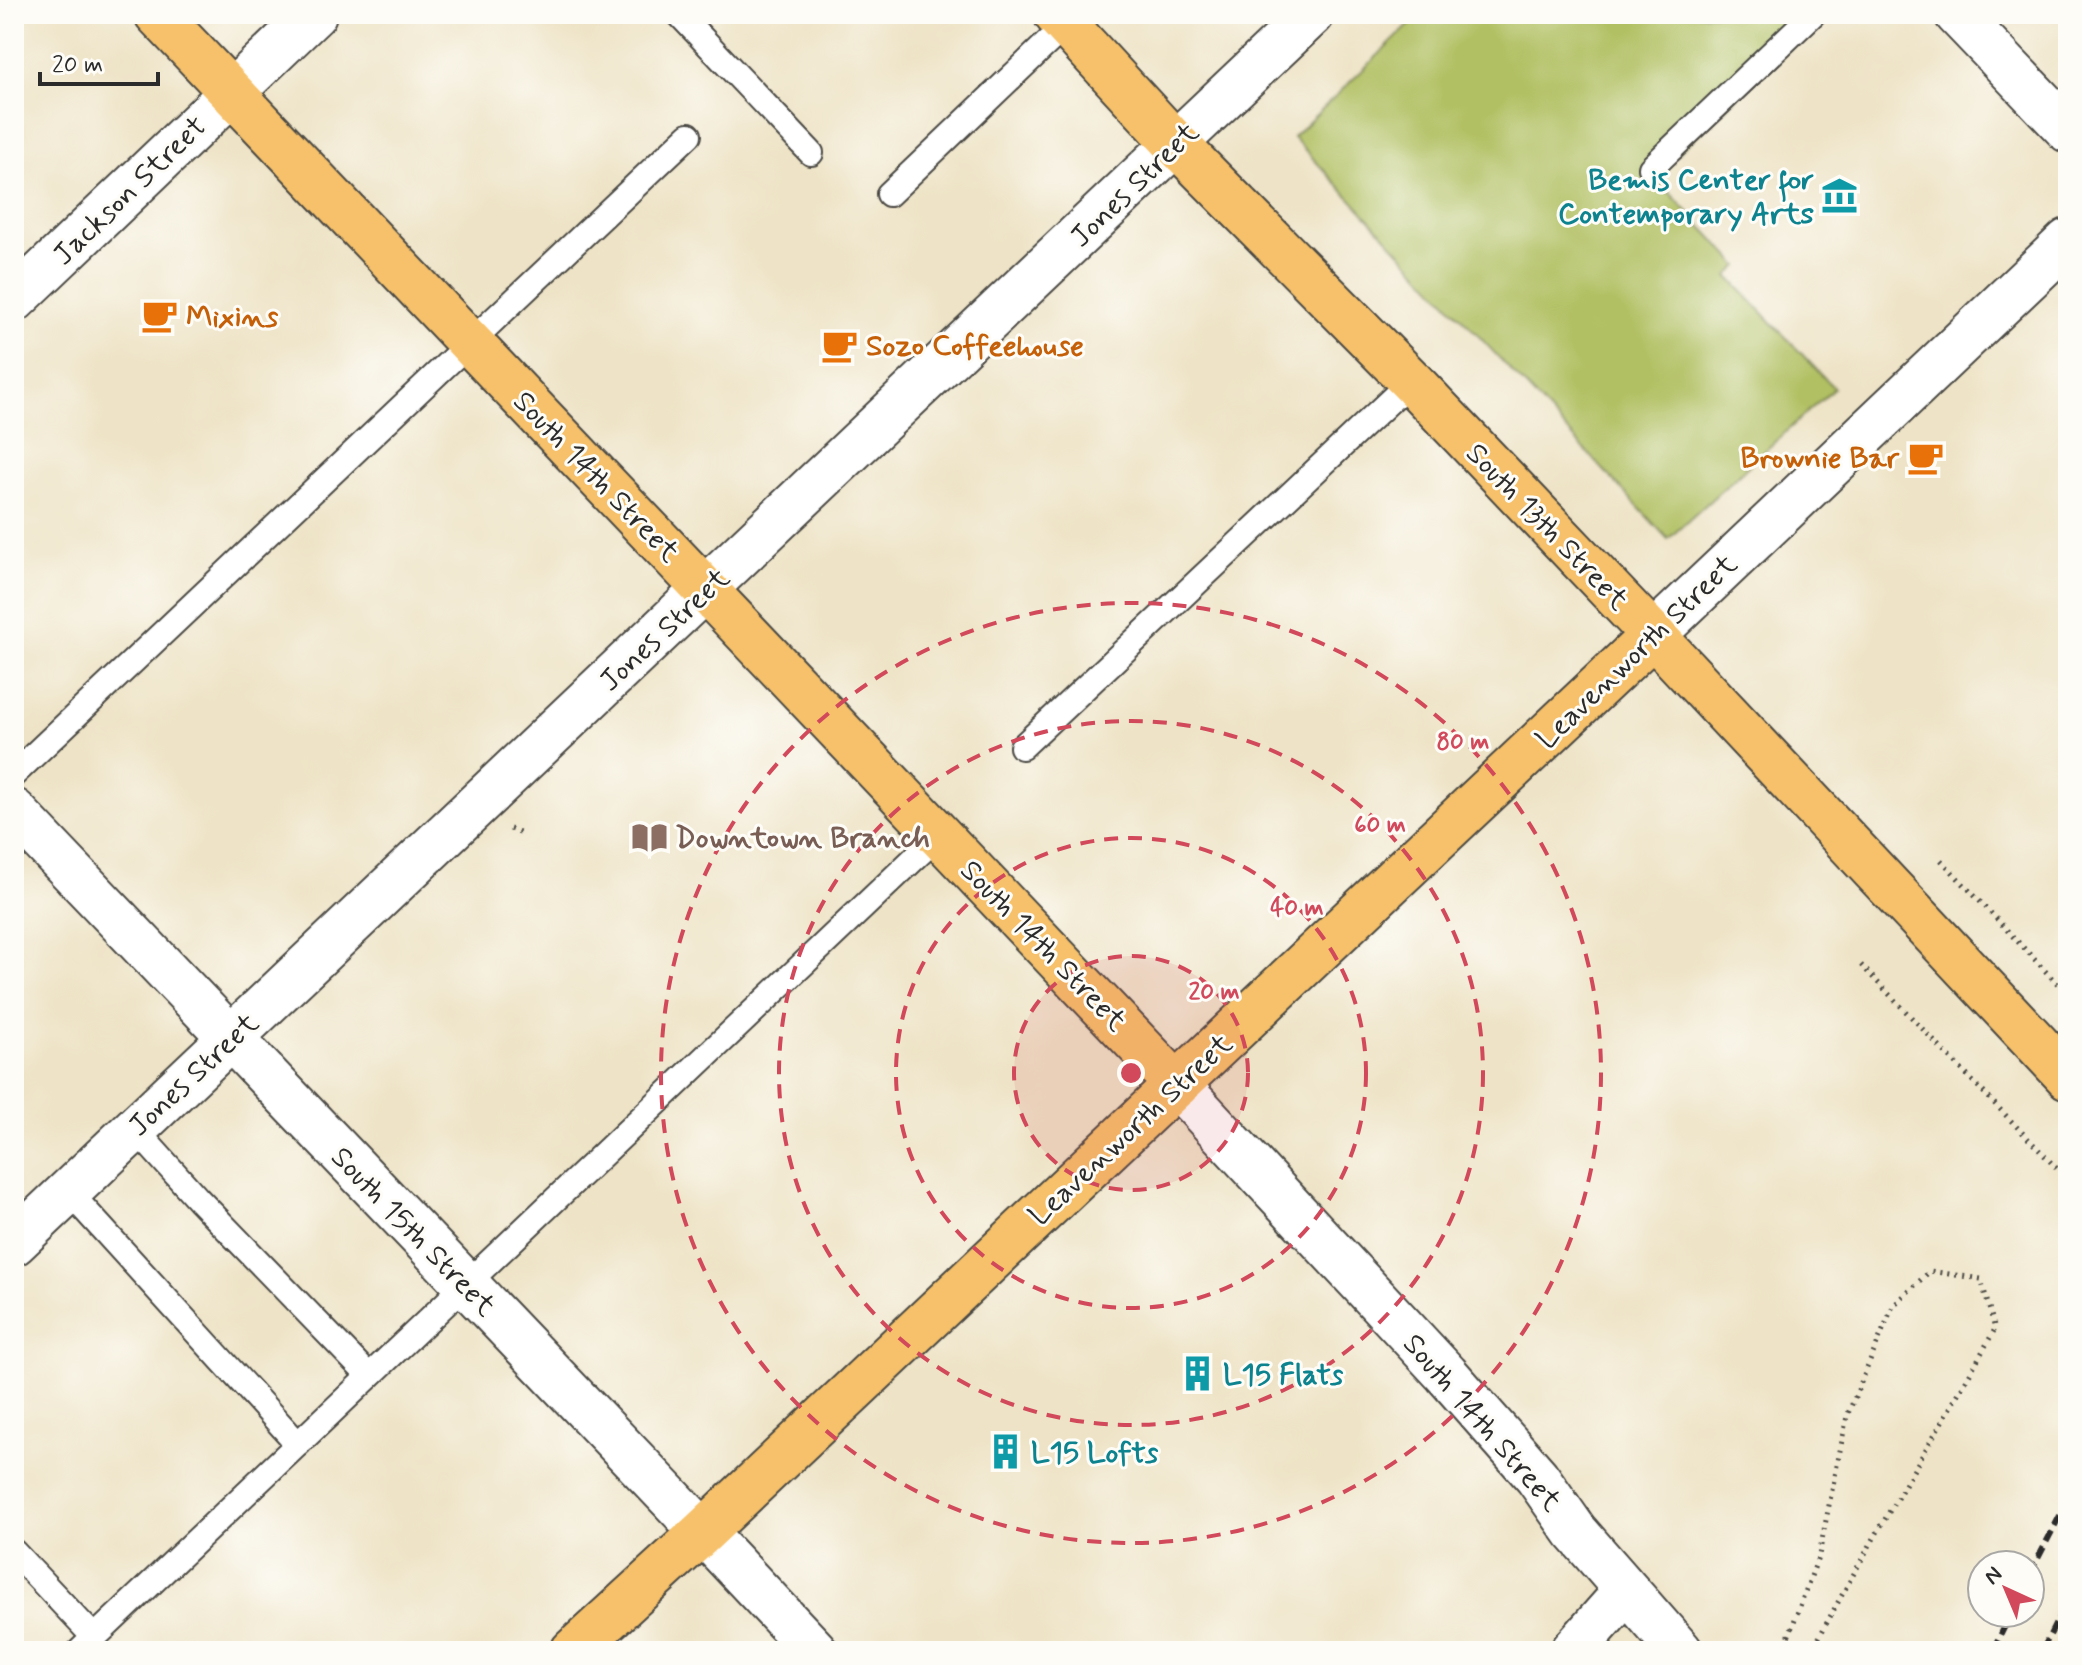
<svg xmlns="http://www.w3.org/2000/svg" width="2082" height="1665" viewBox="0 0 2082 1665" font-family="Mynerve,sans-serif">
<style>
.green{fill:#b1c062;stroke:#6e7646;stroke-width:2}
.lines{fill:none;stroke-linecap:round;stroke-linejoin:round}
.service-casing{stroke:#484742;stroke-width:28}
.minor-casing{stroke:#484742;stroke-width:48}
.tertiary-casing{stroke:#484742;stroke-width:48}
.primary-casing{stroke:#484742;stroke-width:48}
.path{stroke:#484742;stroke-width:5;stroke-dasharray:2 6;stroke-linecap:butt}
.service{stroke:#fff;stroke-width:24}
.minor{stroke:#fff;stroke-width:44}
.tertiary{stroke:#fff;stroke-width:44}
.primary{stroke:#f6c16b;stroke-width:44}
.rail{stroke:#2b2b2b;stroke-width:6;stroke-dasharray:12 6;stroke-linecap:butt}
.ring{fill:none;stroke:#d1495b;stroke-width:4;stroke-dasharray:14 10}
.labels{text-anchor:middle;stroke-width:6;stroke-linejoin:round;paint-order:stroke}
.culture-label{font-size:30px;font-weight:bold;fill:#0d838f;stroke:#fdfcf7;text-anchor:start}
.street-label{font-size:30px;fill:#2b2b2b;stroke:#fdfcf7}
.food-label{font-size:30px;font-weight:bold;fill:#c56008;stroke:#fdfcf7;text-anchor:start}
.education-label{font-size:30px;font-weight:bold;fill:#785e54;stroke:#fdfcf7;text-anchor:start}
.centre{fill:#d1495b;stroke:#fdfcf7;stroke-width:4}
.ring-label{font-size:24px;text-anchor:middle;font-weight:bold;fill:#d1495b;stroke:#fdfcf7;stroke-width:6;stroke-linejoin:round;paint-order:stroke}
</style>
<rect width="100%" height="100%" fill="#fdfcf7"/>
<filter id="ink" filterUnits="userSpaceOnUse"><feTurbulence type="fractalNoise" baseFrequency=".0125" numOctaves="2"/><feDisplacementMap in="SourceGraphic" scale="16" xChannelSelector="R" yChannelSelector="G"/><feConvolveMatrix kernelMatrix="1 2 1 2 8 2 1 2 1" color-interpolation-filters="sRGB"/></filter>
<filter id="wash" filterUnits="userSpaceOnUse"><feTurbulence type="fractalNoise" baseFrequency=".006" numOctaves="4" result="noise"/><feDisplacementMap in="SourceGraphic" scale="32" xChannelSelector="R" yChannelSelector="G"/><feGaussianBlur stdDeviation="1.8" result="paint"/><feColorMatrix in="noise" values="0 0 0 0 0 0 0 0 0 0 0 0 0 0 0 0 0 1.4 0 .05"/><feComposite in="paint" operator="in"/></filter>
<g filter="url(#wash)">
<rect width="100%" height="100%" fill="#eee3c6"/>
<path class="green" d="M1421,14H1825L1654,176L1739,266L1728,276L1834,388L1668,539L1293,137Z"/>
</g>
<g filter="url(#ink)">
<g class="lines">
<defs>
<g id="service">
<path d="M679,14L811,153"/>
<path d="M1651,168L1813,14"/>
<path d="M889,194L1066,25"/>
<path d="M1022,747L1411,381"/>
<path d="M14,774L689,135"/>
<path d="M135,1129L198,1199L369,1376"/>
<path d="M68,1191L298,1444"/>
<path d="M14,1552L94,1637"/>
<path d="M80,1651L939,835"/>
</g>
<g id="minor">
<path d="M1957,14L2068,130"/>
<path d="M1177,1085L1446,1374L1537,1477L1575,1531L1680,1651"/>
<path d="M14,1243L1312,14"/>
<path d="M703,1532L815,1651"/>
<path d="M1573,1651L1626,1591"/>
</g>
<g id="tertiary">
<path d="M14,300L314,14"/>
<path d="M1653,635L2068,241"/>
<path d="M14,811L703,1532"/>
</g>
<g id="primary">
<path d="M157,14L1177,1085"/>
<path d="M1056,14L1176,144L1411,381L1653,635L2068,1077"/>
<path d="M573,1651L703,1532L1653,635"/>
</g>
</defs>
<use href="#service" class="service-casing"/>
<use href="#minor" class="minor-casing"/>
<use href="#tertiary" class="tertiary-casing"/>
<use href="#primary" class="primary-casing"/>
<g class="path">
<path d="M510,829L523,833"/>
<path d="M1941,860L2068,995"/>
<path d="M1861,965L2068,1180"/>
<path d="M1783,1651L1819,1555L1847,1416L1893,1306L1930,1271L1981,1279L1995,1329C1935,1437 1869,1541 1812,1651"/>
</g>
<use href="#service" class="service"/>
<use href="#minor" class="minor"/>
<use href="#tertiary" class="tertiary"/>
<use href="#primary" class="primary"/>
<g class="rail">
<path d="M2030,1574L2068,1500"/>
<path d="M1993,1651L2011,1613"/>
<path d="M2042,1651L2068,1599"/>
</g>
</g>
</g>
<circle cx="1131" cy="1073" r="117" fill="#d1495b" fill-opacity=".12"/>
<g class="ring">
<circle cx="1131" cy="1073" r="117"/>
<circle cx="1131" cy="1073" r="235"/>
<circle cx="1131" cy="1073" r="352"/>
<circle cx="1131" cy="1073" r="470"/>
</g>
<defs>
<symbol id="museum-bare" viewBox="-9 -9 18 18"><path d="M0-6L6-3V-2H-6V-3ZM-5-1h2V3h-2ZM-1-1h2V3h-2ZM3-1h2V3H3ZM-6 4H6V6H-6Z" fill="#0f9aa8" stroke="#fdfcf7" stroke-width="2.5" paint-order="stroke"/></symbol>
<symbol id="cafe-bare" viewBox="-9 -9 18 18"><path d="M-5.5-4.5H6V0H3Q3 3.5 0 3.5H-2.5Q-5.5 3.5-5.5 0ZM3-3.2v2h1.7v-2ZM-6 4.5H4V6H-6Z" fill="#e8710a" stroke="#fdfcf7" stroke-width="2.5" paint-order="stroke"/></symbol>
<symbol id="library-bare" viewBox="-9 -9 18 18"><path d="M-6-4Q-3-5.5-.7-3.5V5Q-3 3-6 4ZM6-4Q3-5.5 .7-3.5V5Q3 3 6 4Z" fill="#8d6e63" stroke="#fdfcf7" stroke-width="2.5" paint-order="stroke"/></symbol>
<symbol id="building-bare" viewBox="-9 -9 18 18"><path d="M-4-6H4V6H1V3H-1V6H-4ZM-2.5-4.3h1.7v1.8h-1.7ZM.8-4.3h1.7v1.8H.8ZM-2.5-1h1.7V.8h-1.7ZM.8-1h1.7V.8H.8Z" fill="#0f9aa8" stroke="#fdfcf7" stroke-width="2.5" paint-order="stroke"/></symbol>
</defs>
<g fill-rule="evenodd">
<use href="#museum-bare" x="1814" y="170" width="51" height="51"/>
<use href="#cafe-bare" x="134" y="290" width="51" height="51"/>
<use href="#cafe-bare" x="814" y="320" width="51" height="51"/>
<use href="#cafe-bare" x="1900" y="432" width="51" height="51"/>
<use href="#library-bare" x="624" y="812" width="51" height="51"/>
<use href="#building-bare" x="1172" y="1348" width="51" height="51"/>
<use href="#building-bare" x="980" y="1426" width="51" height="51"/>
</g>
<g class="labels">
<g class="culture-label">
<text x="1814" y="189" text-anchor="end">Bemis Center for<tspan x="1814" dy="34">Contemporary Arts</tspan></text>
<text x="1223" y="1384">L15 Flats</text>
<text x="1031" y="1462">L15 Lofts</text>
</g>
<g class="street-label">
<text transform="translate(1134 184) rotate(-44)" y="10">Jones Street</text>
<text transform="translate(129 190) rotate(-44)" y="10">Jackson Street</text>
<text transform="translate(597 476) rotate(46)" y="10">South 14th Street</text>
<text transform="translate(1548 526) rotate(46)" y="10">South 13th Street</text>
<text transform="translate(664 629) rotate(-43)" y="10">Jones Street</text>
<text transform="translate(1636 651) rotate(-44)" y="10">Leavenworth Street</text>
<text transform="translate(1044 945) rotate(46)" y="10">South 14th Street</text>
<text transform="translate(193 1074) rotate(-43)" y="10">Jones Street</text>
<text transform="translate(1130 1129) rotate(-43)" y="10">Leavenworth Street</text>
<text transform="translate(414 1231) rotate(46)" y="10">South 15th Street</text>
<text transform="translate(1483 1422) rotate(49)" y="10">South 14th Street</text>
</g>
<g class="food-label">
<text x="186" y="326">Mixins</text>
<text x="866" y="355">Sozo Coffeehouse</text>
<text x="1899" y="467" text-anchor="end">Brownie Bar</text>
</g>
<g class="education-label">
<text x="675" y="847">Downtown Branch</text>
</g>
</g>
<circle cx="1131" cy="1073" r="12" class="centre"/>
<g class="ring-label">
<text x="1463" y="749">80 m</text>
<text x="1380" y="832">60 m</text>
<text x="1297" y="915">40 m</text>
<text x="1214" y="999">20 m</text>
</g>
<rect width="2082" height="1665" fill="none" stroke="#fdfcf7" stroke-width="48"/>
<g transform="translate(2006 1589) rotate(316)"><circle r="38" fill="#fdfcf7" stroke="#a9a8a5" stroke-width="2"/>
<path d="M0-6L14 30L0 20L-14 30Z" fill="#d1495b"/>
<text y="-12" font-size="22" font-weight="bold" text-anchor="middle" fill="#2b2b2b">N</text>
</g>
<path d="M40 72v12h118v-12" fill="none" stroke="#2b2b2b" stroke-width="4"/>
<text x="52" y="72" font-size="24" fill="#2b2b2b" stroke="#fdfcf7" stroke-width="6" paint-order="stroke">20 m</text>
</svg>
